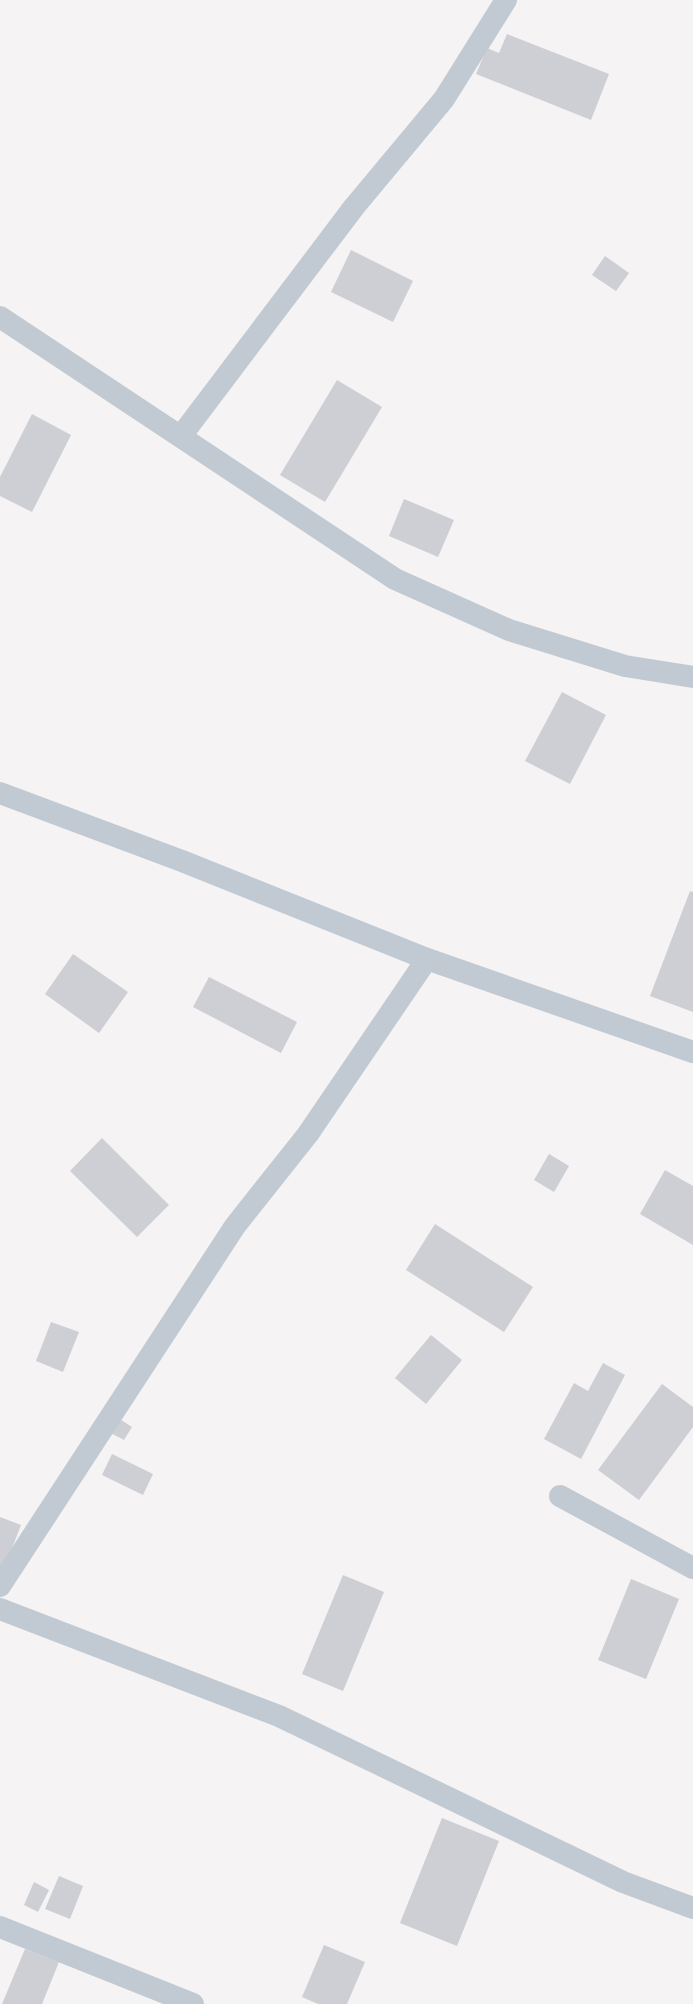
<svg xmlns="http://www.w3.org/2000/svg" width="693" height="2004" viewBox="0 0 693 2004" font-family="Poppins,sans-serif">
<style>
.building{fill:#cdcfd5}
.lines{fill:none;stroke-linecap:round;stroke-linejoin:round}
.street{stroke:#c1cad2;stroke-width:22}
</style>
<rect width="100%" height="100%" fill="#f5f3f3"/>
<g class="building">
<path d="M507,34L609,74L591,120L476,74L487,48L499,53Z"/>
<path d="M351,250L413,281L393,322L331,292Z"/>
<path d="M605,256L629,273L616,291L592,275Z"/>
<path d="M337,380L382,407L325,502L280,475Z"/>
<path d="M32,414L71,435L32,512L0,496V477Z"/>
<path d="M404,499L454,520L438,557L389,536Z"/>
<path d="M562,692L606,715L570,784L525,761Z"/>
<path d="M690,891L693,892V1012L650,996Z"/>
<path d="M73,954L128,992L99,1033L45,994Z"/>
<path d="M209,977L297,1022L281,1053L193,1007Z"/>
<path d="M102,1138L169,1205L137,1237L70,1171Z"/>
<path d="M549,1154L569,1166L554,1192L534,1180Z"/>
<path d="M665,1170L693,1186V1245L640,1214Z"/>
<path d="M435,1224L533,1287L504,1332L406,1270Z"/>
<path d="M51,1322L79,1332L63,1372L36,1361Z"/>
<path d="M431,1335L462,1360L426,1404L395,1378Z"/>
<path d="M603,1363L625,1375L581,1459L544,1439L574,1383L588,1391Z"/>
<path d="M662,1384L693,1407V1427L639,1500L598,1470Z"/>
<path d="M115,1416L132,1427L124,1440L107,1431Z"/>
<path d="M112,1454L153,1474L143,1495L102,1475Z"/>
<path d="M0,1517L21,1525L4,1569L0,1567Z"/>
<path d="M343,1575L384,1592L343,1691L302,1674Z"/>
<path d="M631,1579L679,1599L646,1679L598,1660Z"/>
<path d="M442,1818L499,1841L457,1946L400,1923Z"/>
<path d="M59,1876L83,1886L70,1919L45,1909Z"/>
<path d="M34,1882L49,1890L38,1912L24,1905Z"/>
<path d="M324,1945L365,1962L347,2004H318L302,1997Z"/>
<path d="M25,1949L59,1962L42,2004H2Z"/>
</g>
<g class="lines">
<g class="street">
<path d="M0,317L395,579L509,630L625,666L693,677"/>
<path d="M181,436L354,207L444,99L506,0"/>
<path d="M0,793L182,861L427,959L693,1052"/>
<path d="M560,1496L693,1568"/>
<path d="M0,1586L235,1226L308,1134L427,959"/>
<path d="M0,1609L279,1716L623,1882L693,1908"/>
<path d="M0,1927L193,2004"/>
</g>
</g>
</svg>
